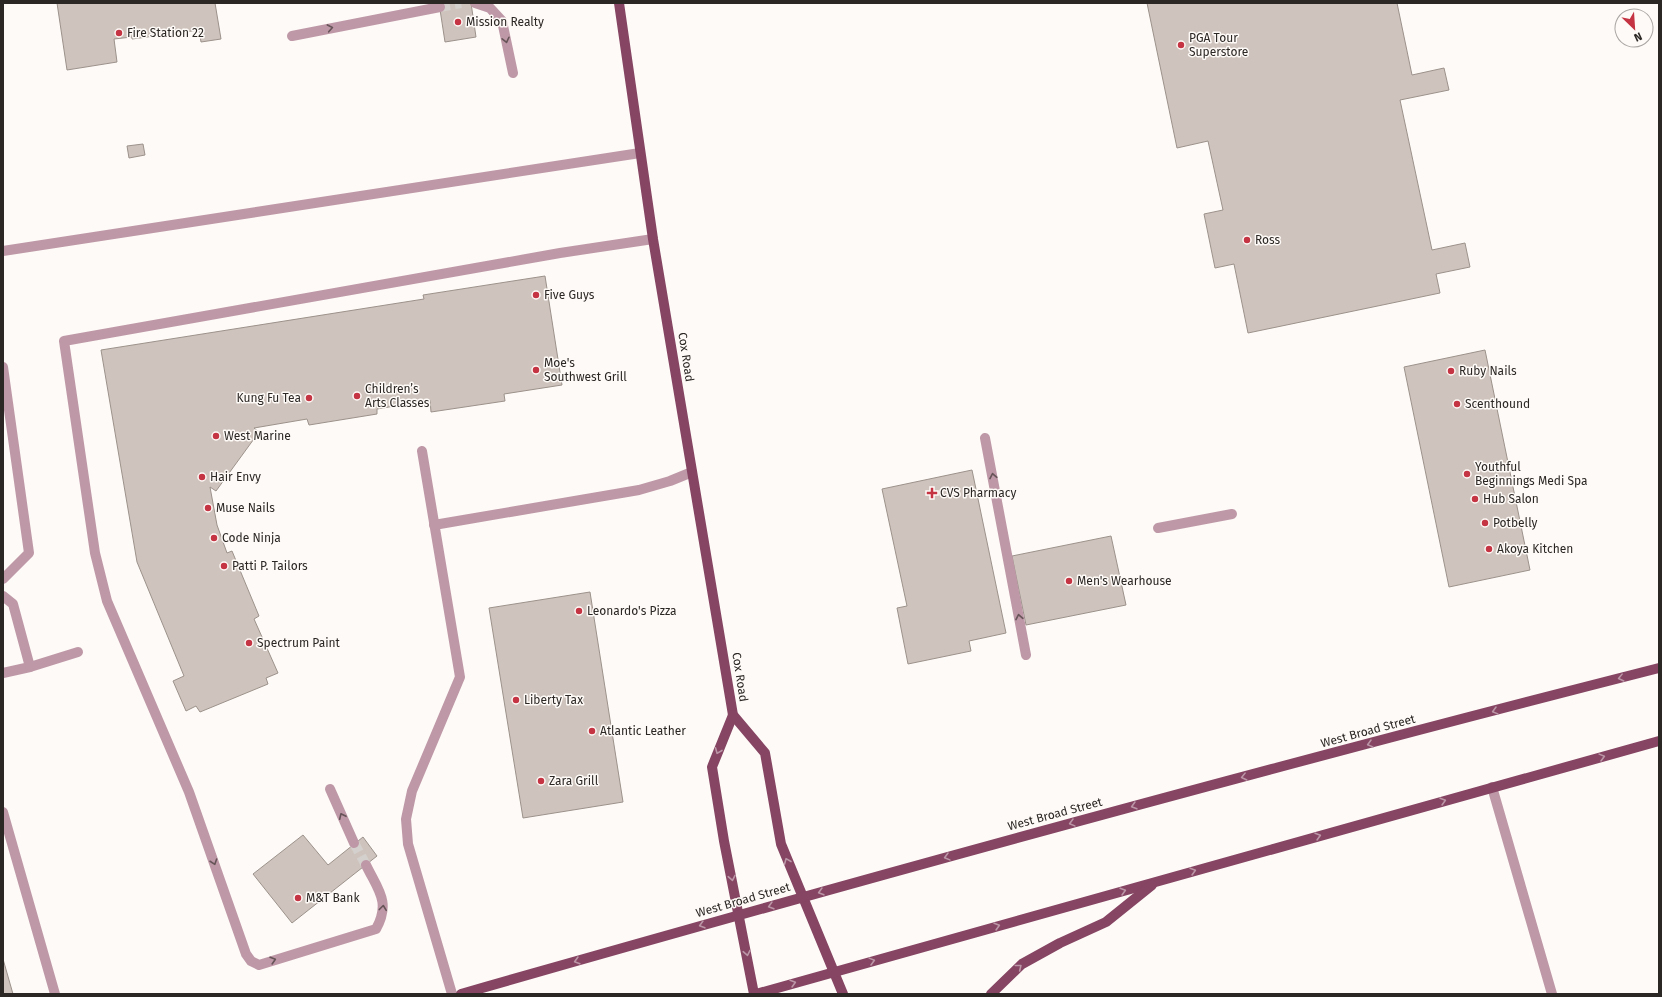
<svg xmlns="http://www.w3.org/2000/svg" width="1662" height="997" viewBox="0 0 1662 997" font-family="'Fira Sans',sans-serif">
<style>
.building{fill:#cfc4bd;stroke:#9c928b}
.lines{fill:none;stroke-linecap:round;stroke-linejoin:round}
.minor-tunnel{stroke:#d4d0cd;stroke-width:10;stroke-dasharray:10 5;stroke-linecap:butt}
.minor{stroke:#be98a7;stroke-width:10}
.major{stroke:#854563;stroke-width:10}
.oneway{stroke:#665458}
.oneway2{stroke:#bb96a6}
.poi-dot{fill:#c43443;stroke:#fefaf7;stroke-width:1.5}
.labels{text-anchor:middle;stroke-width:3;stroke-linejoin:round;paint-order:stroke}
.poi-label{font-size:12px;fill:#2b2724;stroke:#fefaf7;text-anchor:start}
.street-label{font-size:12px;fill:#2b2724;stroke:#fefaf7}
</style>
<rect width="100%" height="100%" fill="#fefaf7"/>
<g class="building">
<path d="M57,3H215L221,39L201,42L199,30L132,39V37L114,39L117,62L67,70Z"/>
<path d="M439,3H471L476,37L445,42Z"/>
<path d="M1147,3H1397L1412,75L1444,68L1449,90L1400,100L1432,250L1465,243L1470,267L1436,274L1440,293L1248,333L1234,264L1215,268L1204,214L1223,210L1208,141L1177,148Z"/>
<path d="M143,144L145,155L129,158L127,146Z"/>
<path d="M545,276L562,385L504,394L505,401L431,412L430,400L377,409V414L309,425L307,419L254,428L259,432L216,491L210,487L217,525L227,553L232,551L259,616L254,619L278,673L266,678L268,684L200,712L196,706L186,711L173,681L184,676L137,562L101,350L424,299L423,295Z"/>
<path d="M1485,350L1530,570L1449,587L1404,367Z"/>
<path d="M972,470L1006,633L969,641L971,651L908,664L897,608L907,606L882,489Z"/>
<path d="M1111,536L1126,605L1026,625L1012,556Z"/>
<path d="M590,592L623,802L523,818L489,608Z"/>
<path d="M303,835L328,865L363,837L377,856L292,923L253,874Z"/>
<path d="M3,959L13,994H3Z"/>
</g>
<g class="lines">
<g class="minor-tunnel">
<path d="M440,7L461,3"/>
<path d="M354,843L366,865"/>
</g>
<g class="minor">
<path d="M475,3L490,8L502,21L513,73"/>
<path d="M292,36L440,7"/>
<path d="M3,251L640,153"/>
<path d="M3,367L29,553L3,579"/>
<path d="M985,438L1026,655"/>
<path d="M422,451L460,677L412,791L406,819L408,844L452,994"/>
<path d="M434,525L639,490L670,481L692,472"/>
<path d="M1158,528L1232,514"/>
<path d="M3,596L13,604L30,667L3,673"/>
<path d="M30,667L78,652"/>
<path d="M1492,787L1552,994"/>
<path d="M330,789L354,843"/>
<path d="M3,812L55,994"/>
<path d="M366,865C378,890 391,902 376,929L259,965L251,961L246,954L189,792L107,601L95,553L64,341L560,253L653,239"/>
</g>
<g class="major">
<path d="M619,3L653,239L733,715L765,753L781,844L843,994"/>
<path d="M733,715L712,767L724,841L754,994"/>
<path d="M461,994C859,880 1258,770 1659,668"/>
<path d="M756,994L1659,741"/>
<path d="M991,994L1022,964L1060,943L1106,922L1152,885"/>
</g>
</g>
<defs><path id="oneway-chevron" d="M-2-3.5L2.5 0L-2 3.5" fill="none" stroke-width="1.6" stroke-linecap="round" stroke-linejoin="round"/></defs>
<g class="oneway">
<use href="#oneway-chevron" transform="translate(330 28) rotate(-11)"/>
<use href="#oneway-chevron" transform="translate(506 40) rotate(77)"/>
<use href="#oneway-chevron" transform="translate(993 476) rotate(-101)"/>
<use href="#oneway-chevron" transform="translate(1019 617) rotate(-101)"/>
<use href="#oneway-chevron" transform="translate(342 816) rotate(-115)"/>
<use href="#oneway-chevron" transform="translate(214 862) rotate(71)"/>
<use href="#oneway-chevron" transform="translate(383 908) rotate(-83)"/>
<use href="#oneway-chevron" transform="translate(273 960) rotate(-17)"/>
</g>
<g class="oneway2">
<use href="#oneway-chevron" transform="translate(1621 678) rotate(166)"/>
<use href="#oneway-chevron" transform="translate(1495 711) rotate(165)"/>
<use href="#oneway-chevron" transform="translate(1370 744) rotate(165)"/>
<use href="#oneway-chevron" transform="translate(718 751) rotate(112)"/>
<use href="#oneway-chevron" transform="translate(1602 757) rotate(-15)"/>
<use href="#oneway-chevron" transform="translate(1244 777) rotate(166)"/>
<use href="#oneway-chevron" transform="translate(1443 801) rotate(-16)"/>
<use href="#oneway-chevron" transform="translate(1134 806) rotate(164)"/>
<use href="#oneway-chevron" transform="translate(1072 823) rotate(165)"/>
<use href="#oneway-chevron" transform="translate(1318 836) rotate(-16)"/>
<use href="#oneway-chevron" transform="translate(947 857) rotate(165)"/>
<use href="#oneway-chevron" transform="translate(787 861) rotate(-112)"/>
<use href="#oneway-chevron" transform="translate(1193 871) rotate(-16)"/>
<use href="#oneway-chevron" transform="translate(732 878) rotate(79)"/>
<use href="#oneway-chevron" transform="translate(1123 891) rotate(-16)"/>
<use href="#oneway-chevron" transform="translate(821 892) rotate(164)"/>
<use href="#oneway-chevron" transform="translate(771 906) rotate(164)"/>
<use href="#oneway-chevron" transform="translate(702 925) rotate(164)"/>
<use href="#oneway-chevron" transform="translate(997 926) rotate(-16)"/>
<use href="#oneway-chevron" transform="translate(747 953) rotate(79)"/>
<use href="#oneway-chevron" transform="translate(577 961) rotate(164)"/>
<use href="#oneway-chevron" transform="translate(872 961) rotate(-15)"/>
<use href="#oneway-chevron" transform="translate(1019 967) rotate(-39)"/>
<use href="#oneway-chevron" transform="translate(793 983) rotate(-16)"/>
</g>
<g class="poi-dot">
<circle cx="458" cy="22" r="4"/>
<circle cx="119" cy="33" r="4"/>
<circle cx="1181" cy="45" r="4"/>
<circle cx="1247" cy="240" r="4"/>
<circle cx="536" cy="295" r="4"/>
<circle cx="536" cy="370" r="4"/>
<circle cx="1451" cy="371" r="4"/>
<circle cx="357" cy="396" r="4"/>
<circle cx="309" cy="398" r="4"/>
<circle cx="1457" cy="404" r="4"/>
<circle cx="216" cy="436" r="4"/>
<circle cx="1467" cy="474" r="4"/>
<circle cx="202" cy="477" r="4"/>
<path d="M930 487h4v4h4v4h-4v4h-4v-4h-4v-4h4z"/>
<circle cx="1475" cy="499" r="4"/>
<circle cx="208" cy="508" r="4"/>
<circle cx="1485" cy="523" r="4"/>
<circle cx="214" cy="538" r="4"/>
<circle cx="1489" cy="549" r="4"/>
<circle cx="224" cy="566" r="4"/>
<circle cx="1069" cy="581" r="4"/>
<circle cx="579" cy="611" r="4"/>
<circle cx="249" cy="643" r="4"/>
<circle cx="516" cy="700" r="4"/>
<circle cx="592" cy="731" r="4"/>
<circle cx="541" cy="781" r="4"/>
<circle cx="298" cy="898" r="4"/>
</g>
<g class="labels">
<g class="poi-label">
<text x="466" y="26">Mission Realty</text>
<text x="127" y="37">Fire Station 22</text>
<text x="1189" y="42">PGA Tour<tspan x="1189" dy="14">Superstore</tspan></text>
<text x="1255" y="244">Ross</text>
<text x="544" y="299">Five Guys</text>
<text x="544" y="367">Moe's<tspan x="544" dy="14">Southwest Grill</tspan></text>
<text x="1459" y="375">Ruby Nails</text>
<text x="365" y="393">Children’s<tspan x="365" dy="14">Arts Classes</tspan></text>
<text x="301" y="402" text-anchor="end">Kung Fu Tea</text>
<text x="1465" y="408">Scenthound</text>
<text x="224" y="440">West Marine</text>
<text x="1475" y="471">Youthful<tspan x="1475" dy="14">Beginnings Medi Spa</tspan></text>
<text x="210" y="481">Hair Envy</text>
<text x="940" y="497">CVS Pharmacy</text>
<text x="1483" y="503">Hub Salon</text>
<text x="216" y="512">Muse Nails</text>
<text x="1493" y="527">Potbelly</text>
<text x="222" y="542">Code Ninja</text>
<text x="1497" y="553">Akoya Kitchen</text>
<text x="232" y="570">Patti P. Tailors</text>
<text x="1077" y="585">Men's Wearhouse</text>
<text x="587" y="615">Leonardo's Pizza</text>
<text x="257" y="647">Spectrum Paint</text>
<text x="524" y="704">Liberty Tax</text>
<text x="600" y="735">Atlantic Leather</text>
<text x="549" y="785">Zara Grill</text>
<text x="306" y="902">M&amp;T Bank</text>
</g>
<g class="street-label">
<text transform="translate(686 357) rotate(81)" y="4">Cox Road</text>
<text transform="translate(740 677) rotate(81)" y="4">Cox Road</text>
<text transform="translate(1368 731) rotate(-15)" y="4">West Broad Street</text>
<text transform="translate(1055 814) rotate(-15)" y="4">West Broad Street</text>
<text transform="translate(743 900) rotate(-16)" y="4">West Broad Street</text>
</g>
</g>
<rect width="1662" height="997" fill="none" stroke="#2b2724" stroke-width="8"/>
<g transform="translate(1634 28) rotate(155)"><circle r="19" fill="#fefaf7" stroke="#aaa6a3"/>
<path d="M0-3L7 15L0 10L-7 15Z" fill="#c43443"/>
<text y="-6" font-size="11" font-weight="bold" text-anchor="middle" fill="#2b2724">N</text>
</g>
</svg>
